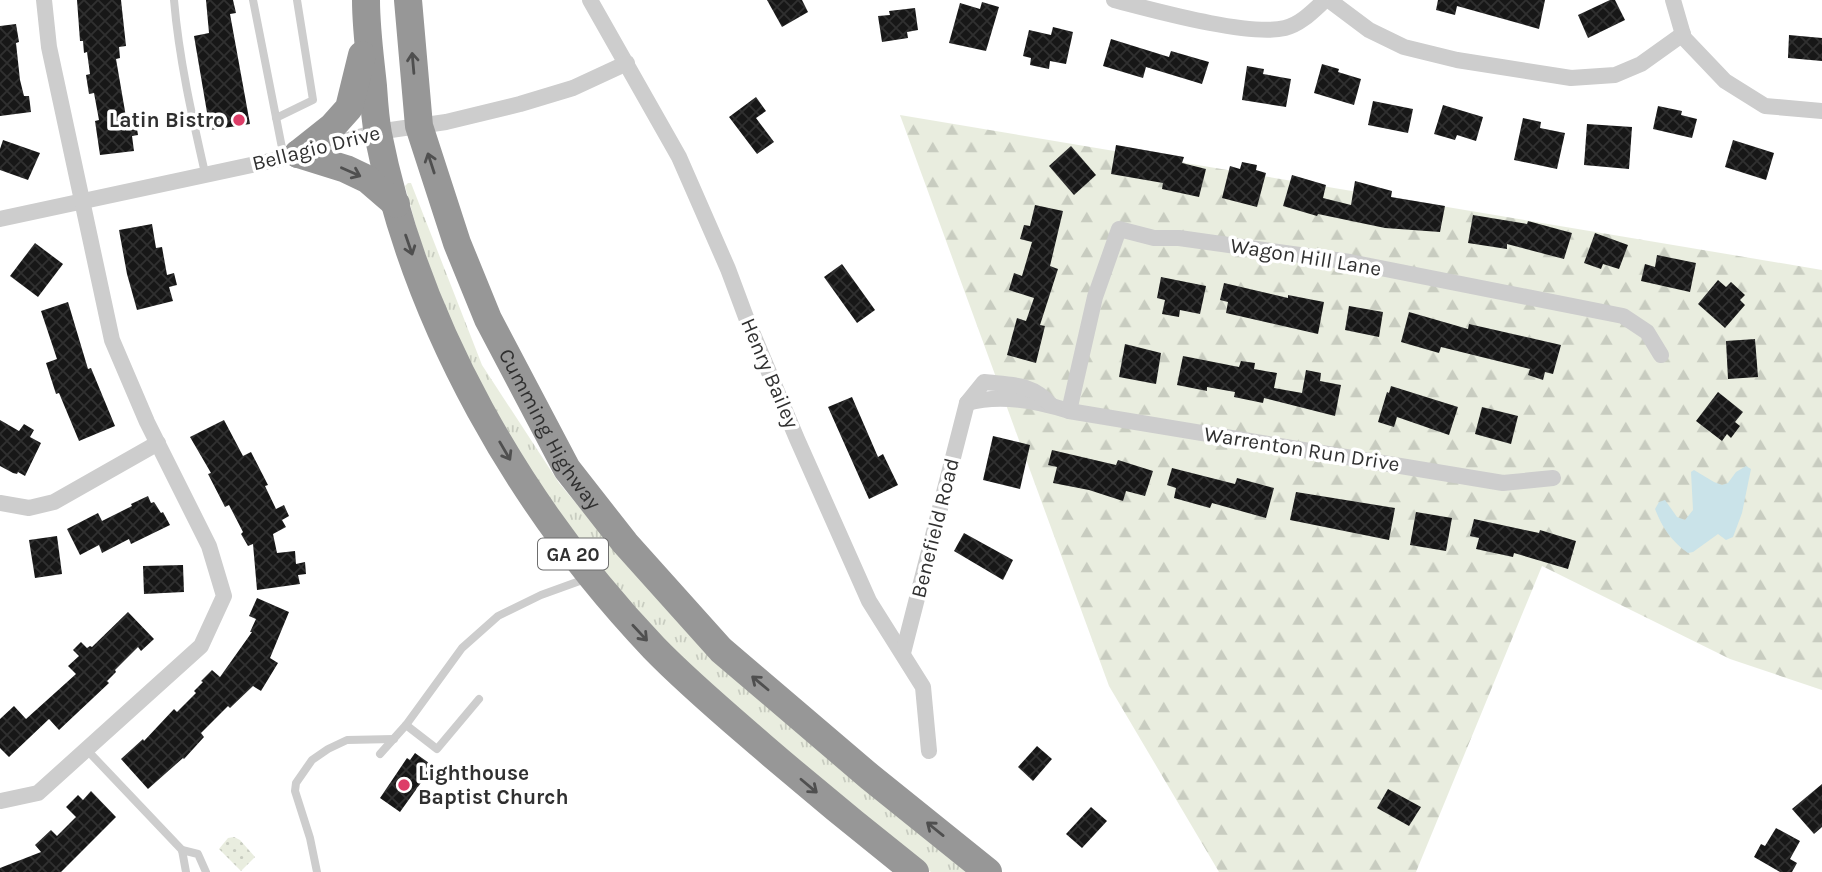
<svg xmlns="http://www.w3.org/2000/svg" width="1822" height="872" viewBox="0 0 1822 872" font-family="Karla,sans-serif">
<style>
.grass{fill:url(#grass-tufts)}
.forest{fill:url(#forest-firs)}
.park{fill:url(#park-dots)}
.water{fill:#cae3e9}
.building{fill:url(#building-cross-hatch)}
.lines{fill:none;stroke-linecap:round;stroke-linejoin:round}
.lane{stroke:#cdcdcd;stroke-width:8}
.street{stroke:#cdcdcd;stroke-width:16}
.highway{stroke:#979797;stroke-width:28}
.oneway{stroke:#4f4f4f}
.poi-dot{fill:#dd3d68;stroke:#fff;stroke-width:2.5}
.labels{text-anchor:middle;stroke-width:7;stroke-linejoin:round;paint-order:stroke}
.shield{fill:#fff;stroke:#6e6e6e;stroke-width:2}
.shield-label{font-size:19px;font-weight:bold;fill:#303030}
.poi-label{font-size:21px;font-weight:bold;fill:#303030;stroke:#fff;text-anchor:end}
.street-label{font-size:21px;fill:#303030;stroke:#fff}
</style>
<defs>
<pattern id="grass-tufts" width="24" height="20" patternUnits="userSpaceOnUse" patternTransform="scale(1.75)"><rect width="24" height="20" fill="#e9eddf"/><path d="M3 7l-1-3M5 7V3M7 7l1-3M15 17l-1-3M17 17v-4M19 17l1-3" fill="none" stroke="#c8ccc0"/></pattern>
<pattern id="forest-firs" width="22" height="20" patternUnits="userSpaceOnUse" patternTransform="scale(1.75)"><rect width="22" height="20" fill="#e9eddf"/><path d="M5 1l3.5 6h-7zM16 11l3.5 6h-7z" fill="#c8ccc0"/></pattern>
<pattern id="park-dots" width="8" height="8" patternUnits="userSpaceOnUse" patternTransform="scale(1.75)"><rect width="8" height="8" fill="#e9eddf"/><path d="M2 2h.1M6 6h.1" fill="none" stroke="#c8ccc0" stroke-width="1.8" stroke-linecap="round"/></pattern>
<pattern id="building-cross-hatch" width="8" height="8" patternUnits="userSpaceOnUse" patternTransform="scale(1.75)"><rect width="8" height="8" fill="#171717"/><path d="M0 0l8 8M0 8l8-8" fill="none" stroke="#303030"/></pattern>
</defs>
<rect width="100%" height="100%" fill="#fff"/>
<path class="grass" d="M408,183H411L482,365L559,483L632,570L974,872H931L924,867L708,687L583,552L504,430L450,322L419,237L405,186Z"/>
<path class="forest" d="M900,115L1822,270V690L1730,659L1542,566L1416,872H1219L1109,686Z"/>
<path class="park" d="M234,837L240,840L255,857L241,871L219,849L228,838Z"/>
<path class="water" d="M1746,466L1751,469L1742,513L1733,537L1726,540L1718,534L1693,552L1688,553C1671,541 1662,527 1655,509L1659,502L1665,500L1677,517L1685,520L1693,510L1691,472L1694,470L1714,482L1722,485L1728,483L1736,472Z"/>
<g class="building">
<path d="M77,0H121L126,46L119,47L120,58L116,59L126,117H130L131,124L136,123L138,135L132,136L134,151L100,155L95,121L99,120L94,93L89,94L86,75L90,74L87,52L84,53L83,41H80Z"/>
<path d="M206,0H233L236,13L230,14L250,124L210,130L194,36L209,33Z"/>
<path d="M767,0H802L808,12L782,27Z"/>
<path d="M1438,0H1545L1539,29L1457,6L1455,15L1436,10Z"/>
<path d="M1610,0H1615L1625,20L1588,38L1578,15Z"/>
<path d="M982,2L999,7L986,51L949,43L960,3L980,9Z"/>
<path d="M915,8L918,30L907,32L908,38L882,42L878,16L890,15L889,11Z"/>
<path d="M16,24L19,42L16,43L20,80L24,96H29L31,112L0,116V26Z"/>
<path d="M1053,27L1073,32L1066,64L1050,61L1049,69L1030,65L1031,58L1023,56L1029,30L1051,35Z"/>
<path d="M1789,35L1822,38V61L1788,58Z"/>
<path d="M1111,39L1169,57L1171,51L1209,62L1202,84L1146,67L1143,78L1103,66Z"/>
<path d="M1322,64L1339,69L1338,72L1361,79L1354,105L1314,93Z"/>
<path d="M1247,66L1264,69L1263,74L1291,79L1286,107L1242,100Z"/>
<path d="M756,97L766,111L756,118L774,142L757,154L729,117Z"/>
<path d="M1373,101L1413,109L1408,133L1368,125Z"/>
<path d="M1443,105L1483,117L1476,141L1457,135L1455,140L1434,134Z"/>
<path d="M1658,106L1682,111L1681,115L1697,119L1692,138L1653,129Z"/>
<path d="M1523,118L1541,122L1540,128L1565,133L1557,169L1514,160Z"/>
<path d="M1587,124L1632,127L1629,169L1584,165Z"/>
<path d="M3,140L40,153L28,180L0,170V149Z"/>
<path d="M1733,140L1774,153L1766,180L1725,167Z"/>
<path d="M1116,145L1184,157L1182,163L1206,169L1199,197L1162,189L1163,183L1111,174Z"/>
<path d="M1071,146L1096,175L1074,195L1049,166Z"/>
<path d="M1242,162L1257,165L1256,170L1266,173L1257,207L1222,198L1230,166L1240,169Z"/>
<path d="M1292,175L1326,185L1323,198L1351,205L1355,181L1392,191L1391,197L1445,206L1440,232L1385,228L1318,214L1317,216L1283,206Z"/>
<path d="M1035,205L1063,211L1050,266L1058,269L1040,325L1045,326L1036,363L1007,355L1017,318L1026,321L1034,298L1009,290L1014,273L1022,276L1032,242L1020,239L1024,225L1030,226Z"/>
<path d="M1473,215L1527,224L1528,221L1572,233L1564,259L1507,244V249L1468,243Z"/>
<path d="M152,224L156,248L162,247L167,275L174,273L177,285L169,287L173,301L137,310L127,274L119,230Z"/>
<path d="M1595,233L1628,245L1619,269L1603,264L1601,269L1584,263Z"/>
<path d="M35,243L63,264L38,297L10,276Z"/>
<path d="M1657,255L1696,263L1690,292L1641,281L1645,264L1655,267Z"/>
<path d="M842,264L875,310L857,323L824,277Z"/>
<path d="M1161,277L1206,286L1200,314L1180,310L1179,317L1162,314L1165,300L1157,298Z"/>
<path d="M1718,280L1726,287L1731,282L1745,295L1740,300L1745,305L1725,328L1698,304Z"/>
<path d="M1224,283L1288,298V295L1324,302L1318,334L1226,313L1228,302L1220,300Z"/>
<path d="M68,302L88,369L91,368L115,426L79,441L59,393L56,394L46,363L57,359L41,311Z"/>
<path d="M1349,306L1383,312L1379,337L1345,330Z"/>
<path d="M1409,312L1468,329L1469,324L1561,345L1553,374L1545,372L1543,380L1528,375L1530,369L1441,347L1439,353L1401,342Z"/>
<path d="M1755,339L1758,377L1728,379L1726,341Z"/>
<path d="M1125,344L1161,353L1156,384L1119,377Z"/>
<path d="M1183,356L1239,367L1241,361L1255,363L1254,369L1277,373L1274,388L1302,393L1306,370L1321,373L1320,381L1341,385L1335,416L1264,398L1263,403L1234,397L1235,392L1207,387V391L1177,385Z"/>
<path d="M1391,386L1458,407L1449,435L1397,417L1394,427L1378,422L1387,392L1389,393Z"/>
<path d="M1718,392L1743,412L1735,422L1740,426L1731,438L1727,434L1722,441L1696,421Z"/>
<path d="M852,397L878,457L883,454L898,485L869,499L828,407Z"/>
<path d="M1482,407L1518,416L1511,444L1475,434Z"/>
<path d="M0,420L19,431L24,424L34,430L30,437L41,443L25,476L18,472L17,474L13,473L0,466Z"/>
<path d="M224,420L243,456L251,452L268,485L265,486L276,509L284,505L289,516L282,520L286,527L273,534L277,553L295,551L296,564L305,562L306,574L298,575L300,584L257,590L253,544L248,546L241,534L243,532L229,505L225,507L208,474L211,473L190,437Z"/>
<path d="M993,436L1030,445L1020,489L983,480Z"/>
<path d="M1052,450L1116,465L1118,460L1153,471L1145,496L1126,491L1123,501L1089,490L1053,483L1057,467L1048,465Z"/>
<path d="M1172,468L1235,484L1237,478L1274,488L1266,518L1212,503L1210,508L1174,498L1176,488L1167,485Z"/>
<path d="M1296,492L1395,508L1389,540L1290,520Z"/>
<path d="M148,496L151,503L154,502L156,505L161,513L163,512L170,525L131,544L129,539L102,553L99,545L80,555L67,529L98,513L102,521L132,506L131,504Z"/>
<path d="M1416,512L1452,518L1446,551L1410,545Z"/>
<path d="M1474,519L1539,533L1540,530L1576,541L1568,569L1514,553L1513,557L1476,549L1479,538L1470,536Z"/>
<path d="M964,533L1013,560L1003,580L954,551Z"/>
<path d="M57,536L62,574L35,578L29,540Z"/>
<path d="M183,565L184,592L144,594L143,566Z"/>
<path d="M257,598L289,612L270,658L278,663L261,691L253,686L230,708L228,706L201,733L204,737L184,759L183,758L148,789L121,759L143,739L144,741L174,709L177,712L196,693L194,691L203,682L201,681L212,670L220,677L252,632H250L256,619L249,616Z"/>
<path d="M128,612L154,639L141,651L138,647L115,670L116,672L107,681L109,683L59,730L49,719L9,757L0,748V719L14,706L26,719L76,674L68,666L79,656L73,650L81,642L87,648L90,646L92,647Z"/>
<path d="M1037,746L1052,759L1033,781L1018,767Z"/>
<path d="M415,753L429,763L425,770L428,773L400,812L380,798L407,758L410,760Z"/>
<path d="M1822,784V827L1814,834L1792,809Z"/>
<path d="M1388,789L1421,807L1409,826L1377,808Z"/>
<path d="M91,791L116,817L61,872H0V868L41,852L35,845L51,830L57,836L76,817L66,807L78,795L83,800Z"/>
<path d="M1091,807L1107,821L1082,848L1066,834Z"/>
<path d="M1776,828L1800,841L1790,859L1797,863L1792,872H1780L1754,857L1761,844L1765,846Z"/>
</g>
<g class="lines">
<g class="lane">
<path d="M174,0C179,59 192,116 205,173"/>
<path d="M253,0L284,158"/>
<path d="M276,118L313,100L297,0"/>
<path d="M406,725L437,749L479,699"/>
<path d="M86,749L182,850L186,872"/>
<path d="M380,754L406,725L462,648L498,616L541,595L588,578"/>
<path d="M182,850L198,854L206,872"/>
<path d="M317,872L310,838L295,791L296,783L312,760L328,749L347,740L394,739"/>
</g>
<g class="street">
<path d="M590,0L679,157L728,269L747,320L797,439L869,601L923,687L929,751"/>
<path d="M1114,0C1153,10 1249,37 1285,28C1301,24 1313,11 1325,0"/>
<path d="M1329,0L1369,30L1404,47L1457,60L1571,78L1615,75L1641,64L1683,34"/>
<path d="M1673,0L1684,38L1725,81L1765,106L1822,111"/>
<path d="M0,219L284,158L377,132L446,122L520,104L573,88L627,63"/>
<path d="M967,403C999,394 1038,401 1069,411L1503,483L1553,478"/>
<path d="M1069,411L1095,297L1119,229L1154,238H1179L1350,262L1623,316L1647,332L1661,355"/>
<path d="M0,503L29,508L54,502L158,443"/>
<path d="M903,653L967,403L984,382C1011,385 1032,383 1051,405"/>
<path d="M1,801L38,793L201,646L224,596L209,546L147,422L112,340L49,47L44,0"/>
</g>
<g class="highway">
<path d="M366,0C366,29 370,57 373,86C374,101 375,118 378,134C416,325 520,507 654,648C688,683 725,714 762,746C812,789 863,831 915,872"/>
<path id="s1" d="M408,0L419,126L457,243L488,319L567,469L625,543L721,650L870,777L988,872"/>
<path d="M298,154L332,127L349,108L362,55"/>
<path d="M298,154L346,169L367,179L396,204"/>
</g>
</g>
<defs><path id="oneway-shaft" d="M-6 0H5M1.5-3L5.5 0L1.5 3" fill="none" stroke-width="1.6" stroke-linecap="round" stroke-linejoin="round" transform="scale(1.75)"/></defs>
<g class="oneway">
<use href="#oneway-shaft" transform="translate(413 63) rotate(-95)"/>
<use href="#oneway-shaft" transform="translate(431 163) rotate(-108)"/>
<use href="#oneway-shaft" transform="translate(351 172) rotate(24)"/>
<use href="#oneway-shaft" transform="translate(409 245) rotate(71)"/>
<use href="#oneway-shaft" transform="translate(505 451) rotate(60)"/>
<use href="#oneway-shaft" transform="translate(640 633) rotate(47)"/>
<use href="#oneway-shaft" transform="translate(760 683) rotate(-140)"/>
<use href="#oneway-shaft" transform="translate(809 786) rotate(40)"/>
<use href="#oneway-shaft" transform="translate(935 829) rotate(-141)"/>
</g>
<g class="poi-dot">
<circle cx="239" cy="120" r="7"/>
<circle cx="404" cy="785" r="7"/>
</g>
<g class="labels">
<rect class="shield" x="538" y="538.5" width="70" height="31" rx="5"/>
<g class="shield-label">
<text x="573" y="561">GA 20</text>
</g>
<g class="poi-label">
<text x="225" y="127">Latin Bistro</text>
<text x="418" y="780" text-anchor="start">Lighthouse<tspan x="418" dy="24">Baptist Church</tspan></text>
</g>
<g class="street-label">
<text transform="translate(316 148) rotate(-14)" y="7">Bellagio Drive</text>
<text transform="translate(1306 257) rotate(9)" y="7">Wagon Hill Lane</text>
<text transform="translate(770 373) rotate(67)" y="7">Henry Bailey</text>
<text dy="7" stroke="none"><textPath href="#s1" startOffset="458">Cumming Highway</textPath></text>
<text transform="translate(1302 449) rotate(9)" y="7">Warrenton Run Drive</text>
<text transform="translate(935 528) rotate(-76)" y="7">Benefield Road</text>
</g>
</g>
</svg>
